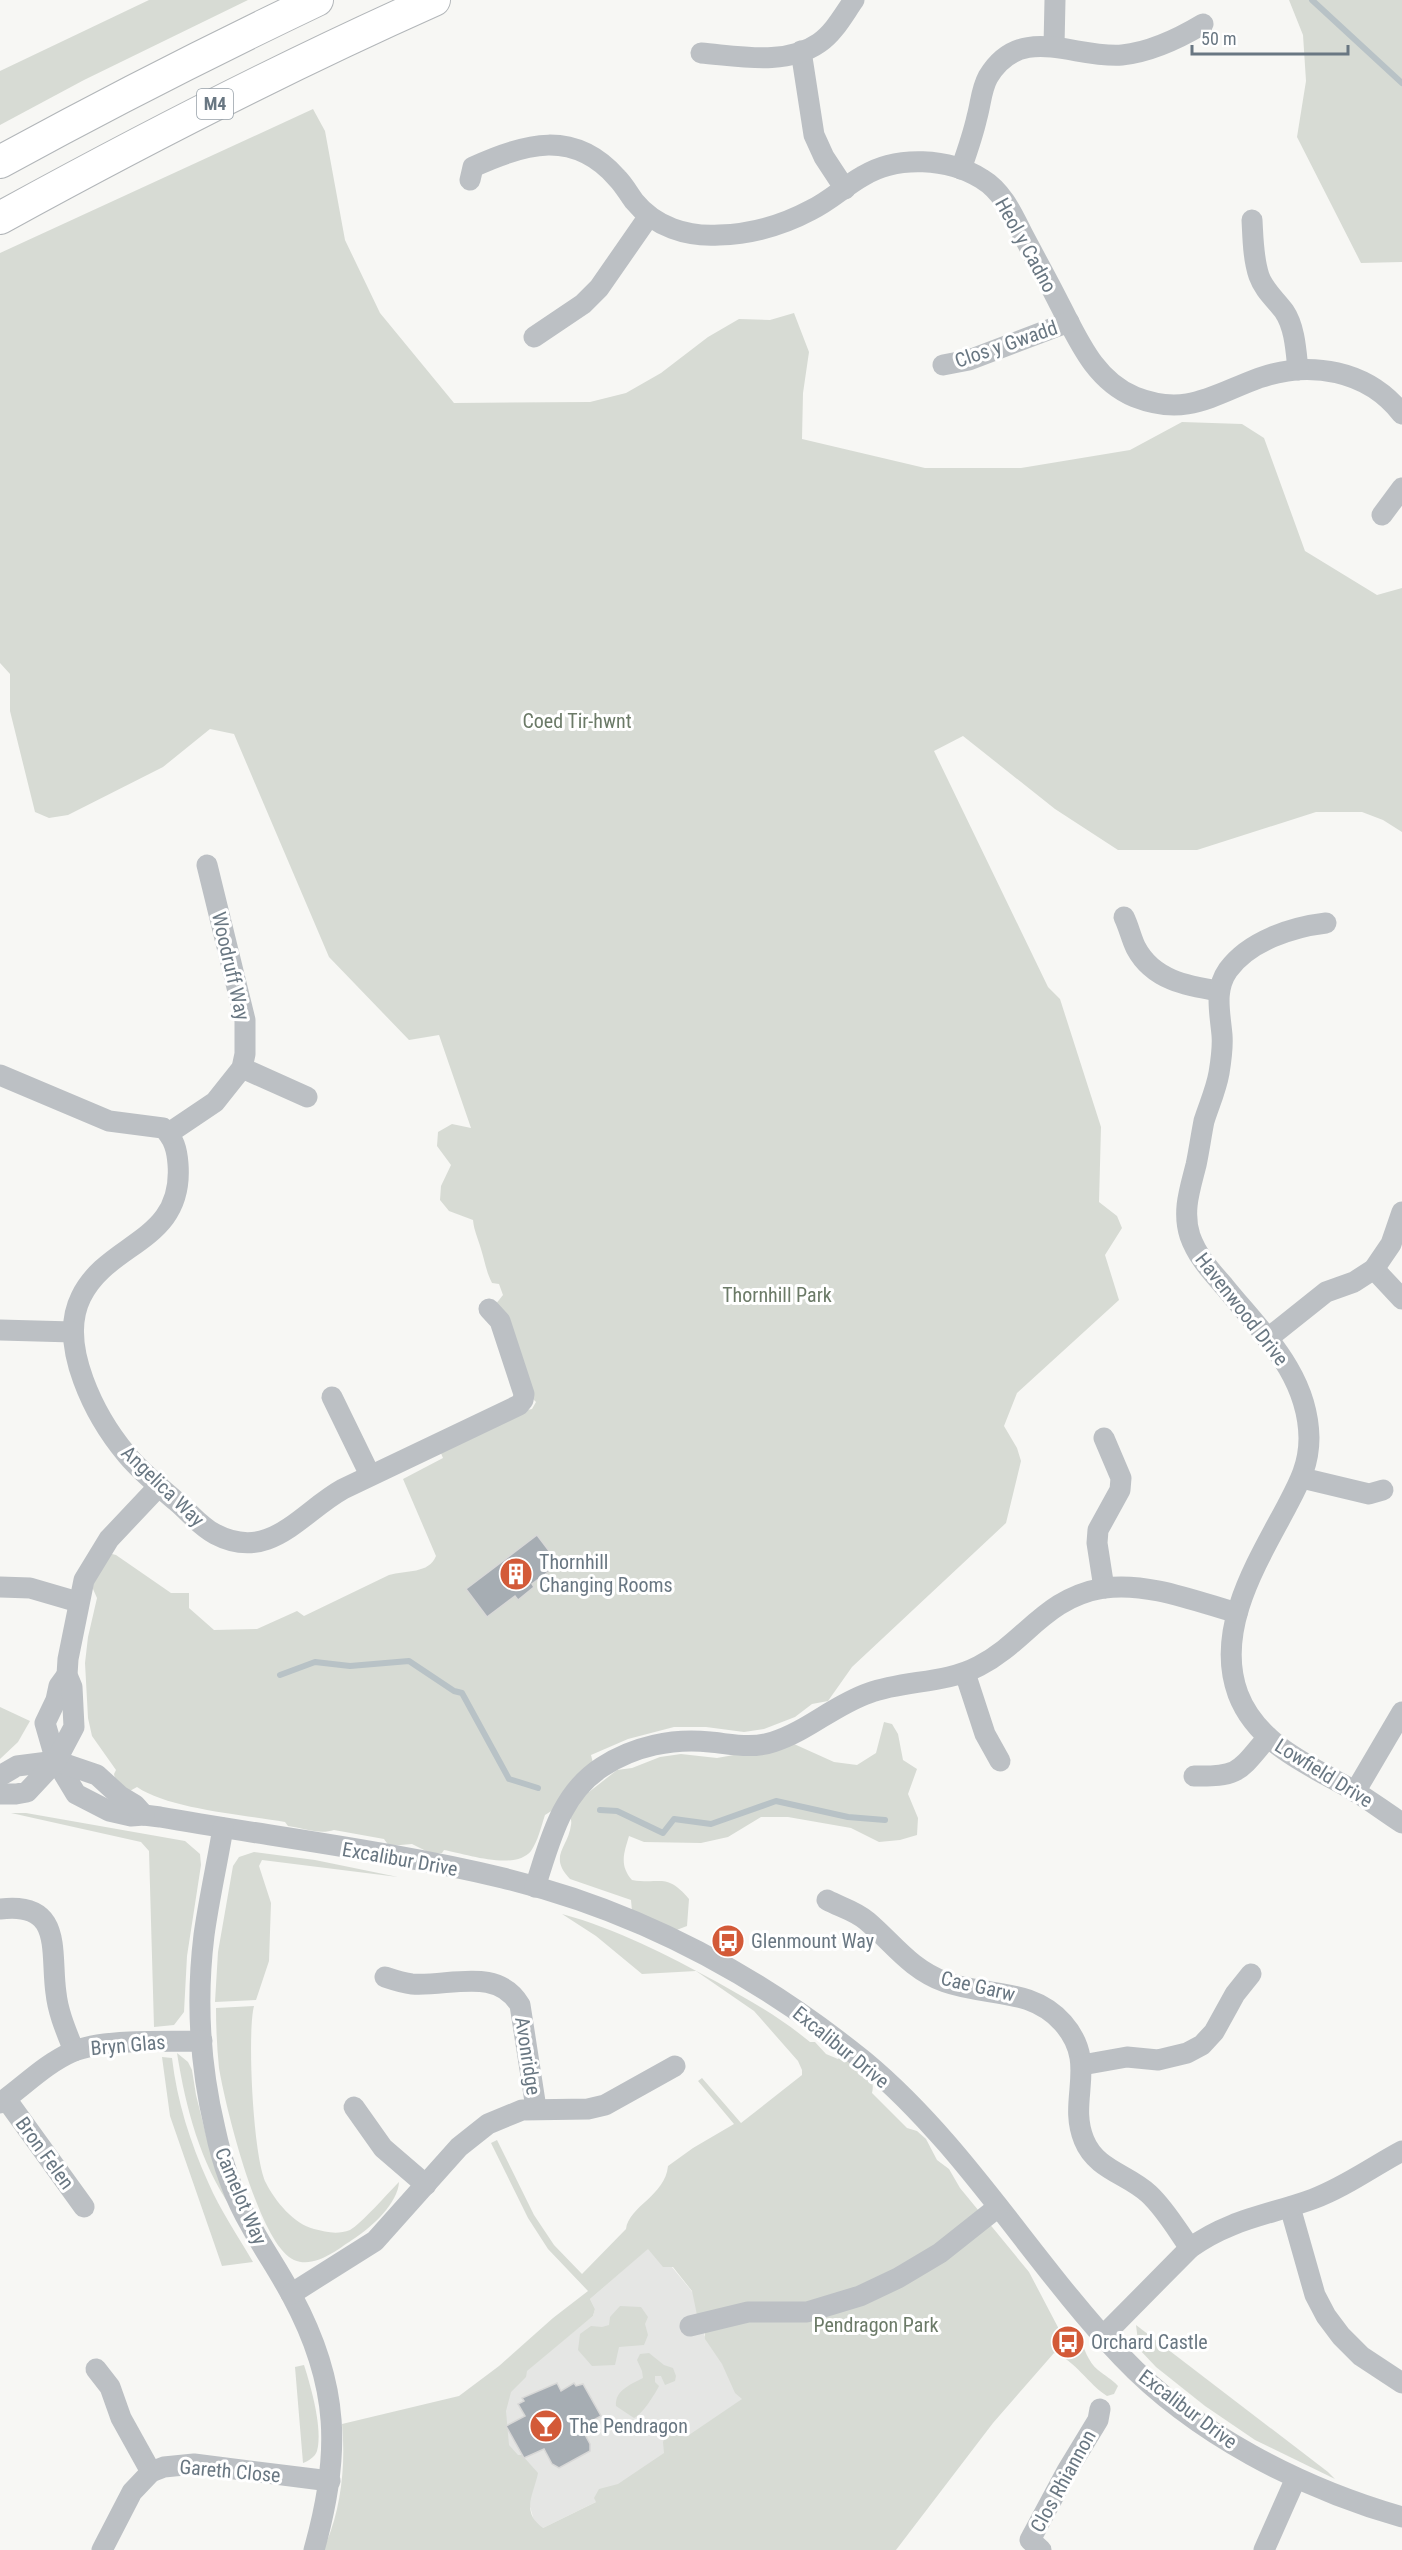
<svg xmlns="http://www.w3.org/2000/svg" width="1402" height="2550" viewBox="0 0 1402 2550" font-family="'Roboto Condensed',sans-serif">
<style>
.built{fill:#e5e6e4}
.green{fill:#d7dbd4;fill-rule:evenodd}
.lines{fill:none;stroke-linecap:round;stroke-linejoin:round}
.stream{stroke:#b8c2c6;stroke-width:6}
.building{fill:#a6adb3;stroke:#d8d8d7;stroke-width:1.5}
.highway-casing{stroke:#b2b6b9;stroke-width:34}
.minor{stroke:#bcc0c4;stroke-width:21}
.highway{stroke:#fff;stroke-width:32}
.labels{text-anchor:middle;stroke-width:6;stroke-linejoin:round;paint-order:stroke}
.shield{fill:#fff;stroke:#96a0a8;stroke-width:1.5}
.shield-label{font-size:18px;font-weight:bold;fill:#697782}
.street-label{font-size:20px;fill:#697782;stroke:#fff}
.park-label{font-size:20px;fill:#6b7a67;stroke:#fff}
.poi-label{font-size:20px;fill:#697782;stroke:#fff;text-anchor:start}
</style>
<rect width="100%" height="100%" fill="#f7f7f4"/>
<path class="built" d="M653,2244L699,2300L704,2313V2335L746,2400L608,2496L537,2531L522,2479L486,2403L593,2316L595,2309L590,2299Z"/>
<g class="green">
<path d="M149,0H248L84,80L0,125V71Z"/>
<path d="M1289,0H1402V262L1361,263L1297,137L1306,81L1303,35Z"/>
<path d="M313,109L325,131L345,240L380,313L454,403L590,402L626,393L661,373L708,337L739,319L770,320L794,313L809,352L803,393L802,439L925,468H1021L1130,450L1182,422L1242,424L1264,438L1305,551L1377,595L1402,588V832L1383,820L1362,812H1316L1197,850H1118L1055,809L963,736L934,751L1048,987L1060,999L1101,1127L1099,1202L1117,1216L1122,1228L1105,1255L1119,1300L1017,1393L1004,1426L1017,1448L1021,1461L1006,1523L852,1667L828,1701L812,1704L795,1717L764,1729L744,1732L706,1727H674L628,1739L591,1755L593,1763L574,1788L589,1792L617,1770L632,1768L660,1757L681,1754L717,1758L794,1744L834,1762L857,1765L876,1753L884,1722L892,1724L898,1734L903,1760L917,1769L908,1794L918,1818L917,1835L900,1840L879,1842L851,1828L788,1817H761L728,1837L701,1843L644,1842L629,1836C624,1853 619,1865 632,1880C661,1885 666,1872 689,1899L687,1926L674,1931L632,1911L631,1900L570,1879C548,1856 568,1848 571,1825C572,1821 570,1815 569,1810L556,1808L545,1815C541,1827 538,1841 531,1851C515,1871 466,1854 444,1850L442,1853L432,1854L412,1844L389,1846L384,1839L334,1830C319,1835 304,1828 288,1826L285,1822C245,1815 169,1809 137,1787L128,1792L116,1784L114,1774L116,1770L92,1736L88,1718L85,1663L88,1637L97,1598L89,1580L108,1553L116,1555L171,1593H189V1608L214,1630L257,1629L297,1611L304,1616L389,1575C406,1570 429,1574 436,1556L403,1479L443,1458L440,1451L518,1412L532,1409L536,1402L532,1398L495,1305L503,1295L499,1284L492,1283C486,1271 485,1262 481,1249C478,1238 474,1231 473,1220L449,1211L440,1200L441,1186L451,1165L437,1146L438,1132L452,1124L471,1128L439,1035L409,1040L329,957L234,734L210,729L163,767L68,815L49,818L35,812L10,711V674L0,663V253Z"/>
<path d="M0,1707L30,1721L18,1742L0,1759Z"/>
<path d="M11,1813H26L185,1841L200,1854L201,1865L187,1956L184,2012L174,2025L154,2027L149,1851L141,1842Z"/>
<path d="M254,1852L315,1860L398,1877L262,1860L259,1866L271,1903L269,1961L256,2000L215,2002L218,1952L233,1866L239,1857Z"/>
<path d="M562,1914C617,1929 667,1955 717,1982C749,2000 781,2018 810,2042H815L826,2054L838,2059L843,2054C857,2065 877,2073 872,2093L907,2128L917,2131L926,2139L937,2160L949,2169L960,2188L1029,2272L1061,2333L1079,2335C1084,2348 1088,2362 1098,2370C1105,2376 1112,2379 1118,2386L1114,2394L1107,2396C1088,2384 1075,2360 1054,2353L993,2423L896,2550H323C341,2512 346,2466 342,2424L459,2396L499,2366L553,2318L588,2291L548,2249L528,2218L491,2143L497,2140L534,2215L554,2245L582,2274L626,2229C629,2206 665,2196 668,2166L693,2148L734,2124L698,2081L702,2078L741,2123L802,2075V2070L798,2061L754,2011L696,1971L642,1974L596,1936ZM648,2249L663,2267H673L692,2291L697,2315L704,2318L705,2339L722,2364L735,2393L742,2399L686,2437L674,2434L665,2437L663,2442L664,2453L618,2484L599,2489L594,2498L596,2502L543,2528C520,2511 534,2494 538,2473L522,2455H518L509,2445L506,2411L511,2392L526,2377L527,2371L593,2316L595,2309L590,2299Z"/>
<path d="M254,2006C247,2033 253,2158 266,2183C275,2201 294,2224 314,2229C326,2232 337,2235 350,2230C361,2224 388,2193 399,2182C398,2203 372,2227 355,2238C338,2249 315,2269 294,2260C259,2245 225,2105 219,2068C217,2048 216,2028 216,2008Z"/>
<path d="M177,2053L188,2062L192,2070L196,2095L207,2139L232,2209C200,2162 186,2109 177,2053Z"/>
<path d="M162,2057L172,2058C177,2101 190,2142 208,2182C220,2210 238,2236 253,2262L222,2266L170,2116Z"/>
<path d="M620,2306L641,2307L648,2317L645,2324L648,2335L644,2345L619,2347L615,2365L592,2366L578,2350L580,2334L591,2326L602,2327L609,2325L610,2317Z"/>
<path d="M1136,2325L1328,2472L1335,2479L1255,2440L1205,2406L1156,2367L1139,2349Z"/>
<path d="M649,2353L664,2365L673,2368L676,2376L675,2381L665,2385L661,2376H655V2382L659,2386C655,2394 642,2415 634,2418L616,2406C615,2390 630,2385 643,2378L642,2371L637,2360L640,2354Z"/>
<path d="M304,2365C311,2387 323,2429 317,2451C315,2457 308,2461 303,2463L295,2367Z"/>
</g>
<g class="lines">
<g class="stream">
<path d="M1312,0L1402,83"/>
<path d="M280,1675L315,1662L350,1666L409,1661L454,1691L462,1693L509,1779L538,1788"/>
<path d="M600,1810L617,1811L663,1833L674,1819L711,1824L776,1801L848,1817L885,1820"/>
</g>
</g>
<g class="building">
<path d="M537,1535L559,1564L532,1584L534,1587L518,1600L515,1596L487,1617L466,1589Z"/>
<path d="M557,2383L561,2391L574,2383L576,2386L583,2384L601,2416L581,2427L590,2444V2451L559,2468L552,2464L544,2449L524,2458L506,2426L525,2416L518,2404L524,2401L522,2398Z"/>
</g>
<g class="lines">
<defs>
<g id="highway">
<path d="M0,162C104,105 210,51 317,0"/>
<path d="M0,218C142,140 286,66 434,0"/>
</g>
</defs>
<use href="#highway" class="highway-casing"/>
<g class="minor">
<path d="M1054,46L1055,0"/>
<path d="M801,51L814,135L824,157L845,189"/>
<path d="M701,53C739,56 786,66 819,43C834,33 844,14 854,0"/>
<path d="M961,169C967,152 973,135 977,117C981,103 981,90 988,77C1021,22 1074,59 1122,55C1151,52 1178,39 1203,24"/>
<path d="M470,180L473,167C525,143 574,129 617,178C624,185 628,193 634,201C655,227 687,237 719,235C752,234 783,225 811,210C830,201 845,186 863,176C897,155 949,158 982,179C1002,191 1012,213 1022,233C1034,256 1047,279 1059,303C1078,339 1094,380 1135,397C1186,417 1213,395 1259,378C1310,360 1368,370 1402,414"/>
<path d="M1252,220C1253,238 1253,258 1259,276C1264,290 1275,299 1284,311C1295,327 1296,351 1298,370"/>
<path d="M534,337L583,304L599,288L649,216"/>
<path d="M943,365L969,360L1069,322"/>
<path d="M1382,515L1402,488"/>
<path d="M1124,917C1129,927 1131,938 1136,948C1153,980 1187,986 1219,991"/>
<path d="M1326,923C1292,927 1249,941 1228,970C1214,990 1220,1012 1222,1035C1223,1047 1221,1061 1219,1073C1216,1090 1209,1105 1204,1121C1201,1136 1199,1151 1196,1165C1190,1189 1182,1211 1190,1236C1197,1256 1210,1270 1224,1286C1262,1333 1308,1374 1309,1438C1309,1465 1299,1483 1287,1506C1258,1561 1214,1629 1238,1694C1257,1744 1309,1765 1351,1789C1368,1799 1385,1812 1402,1823"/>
<path d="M242,1068L307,1097"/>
<path d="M0,1075L109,1121L163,1128C174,1138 177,1150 178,1164C184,1243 108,1241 81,1297C57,1345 96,1418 127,1455C142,1473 160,1487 177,1502C189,1512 201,1527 215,1534C270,1563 300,1513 343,1489L519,1405L523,1400L524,1394L500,1321L489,1309"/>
<path d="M169,1133L215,1102L242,1068L245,1054V1020L207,865"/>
<path d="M1374,1269L1402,1299"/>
<path d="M0,1330L73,1332"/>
<path d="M1267,1339L1326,1292L1354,1282L1374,1269L1391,1244L1402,1212"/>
<path d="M332,1397L370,1475"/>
<path d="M1104,1438L1121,1478L1120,1490L1098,1530L1097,1543L1104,1588"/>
<path d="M1302,1478L1369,1494L1383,1490"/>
<path d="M0,1587L30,1588L78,1602"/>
<path d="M965,1673L985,1734L1000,1761"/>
<path d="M67,1675L59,1686L56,1700L45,1723L56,1761L76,1794L109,1811L131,1816L144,1815L160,1817C274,1837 390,1851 503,1878C636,1910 758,1975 864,2061C965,2145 1032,2262 1122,2357C1195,2434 1301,2488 1402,2517"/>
<path d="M0,1776L17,1766L56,1761L97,1775L120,1796L135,1805L144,1815"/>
<path d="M1194,1776C1240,1777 1239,1771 1268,1737"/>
<path d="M1355,1792L1402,1712"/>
<path d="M0,1794H16L27,1792L56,1761L74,1727L72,1687L67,1675L68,1659L84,1580L109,1539L159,1486"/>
<path d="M223,1828C217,1864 209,1899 204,1935C196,2000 200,2066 215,2129C222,2162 234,2197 251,2226C264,2250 280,2273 292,2296C340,2385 341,2455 314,2550"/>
<path d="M535,1887C550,1842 560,1794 602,1767C634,1746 673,1738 710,1742C732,1744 751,1749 773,1742C808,1731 834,1705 869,1693C905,1680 945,1684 979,1666C1027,1641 1044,1598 1104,1588C1148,1582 1195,1601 1237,1613"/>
<path d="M827,1900C840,1907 856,1911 867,1921C894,1944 910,1969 945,1982C987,1997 1031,1987 1063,2023C1099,2064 1067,2099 1084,2140C1096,2170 1128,2174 1149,2194C1166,2210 1177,2230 1190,2248"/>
<path d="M0,1909C64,1901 50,1952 56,1993C58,2013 67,2033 74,2051"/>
<path d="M385,1977C394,1980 403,1983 412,1984C449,1987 497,1966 520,2005L536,2108"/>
<path d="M1082,2065L1127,2057L1158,2060L1187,2053L1202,2045L1214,2032L1235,1994L1251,1974"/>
<path d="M6,2099L84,2207"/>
<path d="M0,2103C24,2086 45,2064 72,2052C104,2038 166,2042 202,2041"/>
<path d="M354,2107L383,2148L426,2185"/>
<path d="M1290,2207L1315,2295L1326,2316L1341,2336L1361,2356L1402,2383"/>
<path d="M291,2294L375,2241L459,2147L488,2124L522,2110L588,2109L605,2105L675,2066"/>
<path d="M690,2326L748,2312H807L860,2296L898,2278L940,2253L998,2207"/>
<path d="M1103,2336L1190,2248C1230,2219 1269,2215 1313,2199C1345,2187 1372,2167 1402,2151"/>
<path d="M96,2369L110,2387L121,2418L151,2472"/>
<path d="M102,2550L132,2492L151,2472L164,2467L194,2464L330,2481"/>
<path d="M1041,2550L1030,2540L1067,2471L1098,2420L1100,2409"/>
<path d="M1264,2550L1296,2478"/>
</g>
<use href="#highway" class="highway"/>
</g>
<defs>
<symbol id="building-disc" viewBox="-11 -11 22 22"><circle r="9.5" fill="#d35a38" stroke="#fff"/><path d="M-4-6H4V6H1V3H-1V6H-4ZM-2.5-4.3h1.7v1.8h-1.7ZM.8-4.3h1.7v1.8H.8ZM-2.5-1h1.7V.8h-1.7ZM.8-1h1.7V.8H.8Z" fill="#fff"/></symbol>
<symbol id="bus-disc" viewBox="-11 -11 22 22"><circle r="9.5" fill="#d35a38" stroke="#fff"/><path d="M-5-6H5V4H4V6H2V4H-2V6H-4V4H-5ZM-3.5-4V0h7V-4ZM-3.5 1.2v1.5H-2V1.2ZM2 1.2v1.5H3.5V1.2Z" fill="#fff"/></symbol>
<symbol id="bar-disc" viewBox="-11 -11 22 22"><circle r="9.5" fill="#d35a38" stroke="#fff"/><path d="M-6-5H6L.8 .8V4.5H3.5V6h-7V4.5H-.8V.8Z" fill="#fff"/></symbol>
</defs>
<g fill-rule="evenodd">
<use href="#building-disc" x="497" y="1555" width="38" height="38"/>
<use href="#bus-disc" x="709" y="1922" width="38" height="38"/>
<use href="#bus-disc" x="1049" y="2323" width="38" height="38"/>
<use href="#bar-disc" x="527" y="2407" width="38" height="38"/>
</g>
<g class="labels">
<rect class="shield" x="197" y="89" width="36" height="30" rx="4.5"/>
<g class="shield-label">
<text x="215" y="110">M4</text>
</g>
<g class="street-label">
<text transform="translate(1026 245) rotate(61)" y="7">Heol y Cadno</text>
<text transform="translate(1006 344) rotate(-19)" y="7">Clos y Gwadd</text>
<text transform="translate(231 966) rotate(77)" y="7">Woodruff Way</text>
<text transform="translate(1242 1309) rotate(52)" y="7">Havenwood Drive</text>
<text transform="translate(163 1486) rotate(44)" y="7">Angelica Way</text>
<text transform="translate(1324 1773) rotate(32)" y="7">Lowfield Drive</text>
<text transform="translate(400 1859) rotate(10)" y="7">Excalibur Drive</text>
<text transform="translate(978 1986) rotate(13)" y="7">Cae Garw</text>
<text transform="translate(128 2045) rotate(-5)" y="7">Bryn Glas</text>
<text transform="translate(841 2047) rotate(39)" y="7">Excalibur Drive</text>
<text transform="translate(528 2056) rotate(81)" y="7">Avonridge</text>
<text transform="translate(45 2153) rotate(54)" y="7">Bron Felen</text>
<text transform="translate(241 2196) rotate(67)" y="7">Camelot Way</text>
<text transform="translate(1188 2409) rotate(37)" y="7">Excalibur Drive</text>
<text transform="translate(230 2471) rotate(5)" y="7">Gareth Close</text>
<text transform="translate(1063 2481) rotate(-61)" y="7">Clos Rhiannon</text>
</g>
<g class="park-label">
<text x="577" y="728">Coed Tir-hwnt</text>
<text x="777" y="1302">Thornhill Park</text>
<text x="876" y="2332">Pendragon Park</text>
</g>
<g class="poi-label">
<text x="539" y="1569">Thornhill<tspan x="539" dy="23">Changing Rooms</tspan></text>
<text x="751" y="1948">Glenmount Way</text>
<text x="1091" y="2349">Orchard Castle</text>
<text x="569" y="2433">The Pendragon</text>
</g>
</g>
<path d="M1192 45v9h156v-9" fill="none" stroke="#697782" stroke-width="3"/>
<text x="1201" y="45" font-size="18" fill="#697782" stroke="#ffffff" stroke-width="4.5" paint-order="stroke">50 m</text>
</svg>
